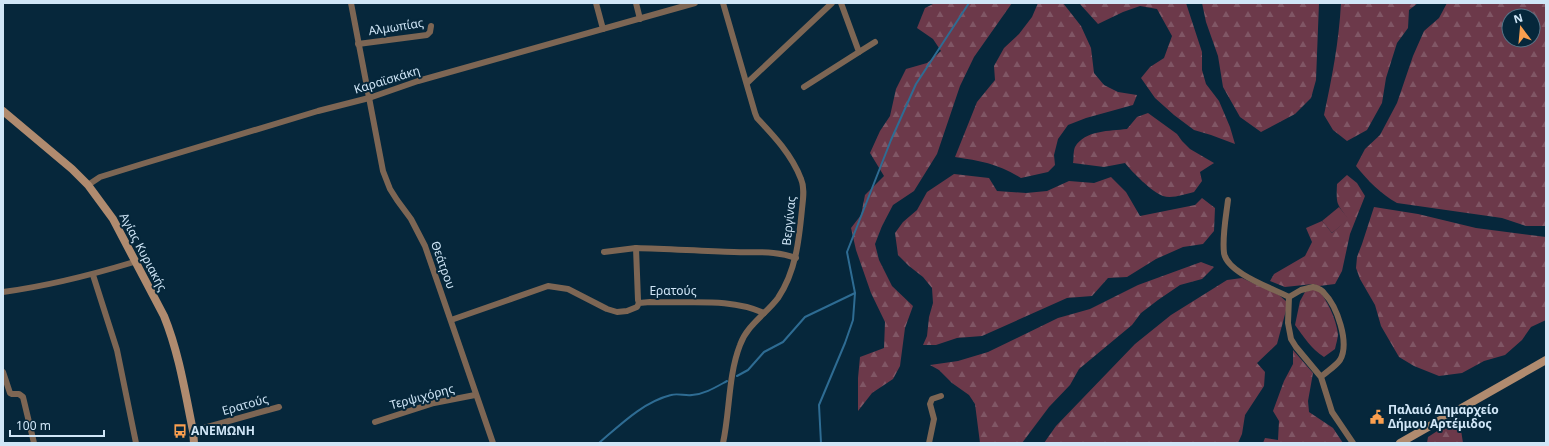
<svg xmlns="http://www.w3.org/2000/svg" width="1549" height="446" viewBox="0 0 1549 446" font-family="'Noto Sans',sans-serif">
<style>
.grass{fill:#6c394a}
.forest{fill:url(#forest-firs);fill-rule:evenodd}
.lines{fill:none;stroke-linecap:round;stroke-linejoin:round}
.stream{stroke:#2e6c93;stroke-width:2}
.street{stroke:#7d6654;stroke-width:6}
.secondary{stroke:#b08b6f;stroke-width:8}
.labels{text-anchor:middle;stroke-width:4;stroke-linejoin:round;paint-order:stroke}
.street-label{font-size:12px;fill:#d0e6f7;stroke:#06273b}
.poi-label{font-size:12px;font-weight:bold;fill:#d0e6f7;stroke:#06273b;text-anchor:start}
</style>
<defs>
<pattern id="forest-firs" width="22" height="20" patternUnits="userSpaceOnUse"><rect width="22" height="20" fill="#6c394a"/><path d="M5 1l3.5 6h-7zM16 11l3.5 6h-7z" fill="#805665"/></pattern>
</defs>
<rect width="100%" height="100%" fill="#06273b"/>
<path class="grass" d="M1339,207L1349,219L1332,233L1322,221Z"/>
<g class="forest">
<path d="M935,3H1012L974,57L960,86L937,154L914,191L893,205L882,226L875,244L879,260L892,286L913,306L905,328L900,366L893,379L872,393L858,411V378L860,357L884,348L885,322L871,293L856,250L851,228L861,215L865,195L884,176L870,153L880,131L890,116L896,89L906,69L927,63L941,51L933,39L917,28L925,8Z"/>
<path d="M1038,3H1063L1081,26L1091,48L1094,73L1104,85L1118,92L1137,95L1133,105L1086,118L1068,125L1058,139L1054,155L1055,165L1048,172L1021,178C999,164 981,161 955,157L977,102L995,80L994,66L1004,48L1019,34L1032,17Z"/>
<path d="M1079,3H1186L1202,52V70L1206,84L1219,101L1230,127L1235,144L1211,135L1194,130L1174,115L1155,98L1141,78L1150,67L1164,58L1172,36L1157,9L1140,6L1123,12L1098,24Z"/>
<path d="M1202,3H1319L1316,80L1311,98L1295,114L1261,132L1240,117L1223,87L1218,56L1206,22Z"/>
<path d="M1341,3H1418L1409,10L1408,28L1397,43L1386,78L1382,103L1367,130L1347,141L1333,130L1324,115C1332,78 1339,41 1341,3Z"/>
<path d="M1447,3H1546V226H1526L1502,218L1397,203C1381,194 1368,181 1356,166L1365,149L1380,135L1397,103L1413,56L1424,31L1439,18ZM1509,16H1533V40H1509Z"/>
<path d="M1148,113L1177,134L1182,141L1190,149L1214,163L1200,172L1202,181L1194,192C1185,194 1172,199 1163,196C1152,192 1132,172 1125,163L1104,167L1073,163C1074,159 1073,151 1075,147C1085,130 1110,131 1127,129L1137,117Z"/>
<path d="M954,174L989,178L997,191L1026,193L1047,191L1069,181L1094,183L1111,177L1126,192L1140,216L1195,205L1202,198L1215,208L1214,231L1203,244L1183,247L1156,259L1127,277L1108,278L1092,296L1067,298L982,336L957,338L936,345H923L927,336L929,317L933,303L932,288L923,277L909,266L898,255L895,233L903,222L917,210L927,192Z"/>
<path d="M1347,175L1357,183L1365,196L1350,234L1342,271L1335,284L1319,286L1313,284L1285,287L1270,281L1274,274L1305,256L1312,242L1306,228L1322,221L1332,233L1348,219C1337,203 1336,206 1337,184Z"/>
<path d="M1374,207L1418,214L1476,228L1546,237V320L1531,327L1522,340L1505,355L1484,361L1462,373L1439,376L1414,366L1399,357L1381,326L1375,305L1360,279L1356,268L1357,257L1362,244Z"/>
<path d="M1201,262L1214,267L1202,279L1180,285L1158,300L1141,313L1132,325L1079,369L1070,385L1049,407L1022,443H980L975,404L969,395L952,383L939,370L930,365L958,361L988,352L1058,318L1090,309L1138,285Z"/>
<path d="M1242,278L1279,295L1288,303L1277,344L1257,363L1265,372L1264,386L1245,415L1242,434L1238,443H1044L1056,426L1135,344L1171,315L1227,280Z"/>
<path d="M1317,288C1327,300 1336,318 1338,334C1338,338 1336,344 1335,349L1324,357C1311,349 1304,337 1295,325L1300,301L1305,292Z"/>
<path d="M1293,350L1313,373L1308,401L1309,412L1333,428L1343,443H1263L1265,438L1278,440L1279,421L1273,411L1284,381L1293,364Z"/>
<path d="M1459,417L1463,443H1427L1428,437Z"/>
</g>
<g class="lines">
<g class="stream">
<path d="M737,376L748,370L764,352L783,342L805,317L855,293"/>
<path d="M599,443C620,425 643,402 671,395C678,393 685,396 692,395C705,394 716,387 727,381"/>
<path d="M821,443L819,405L845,343L853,320L855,293L847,252L891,140L916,84L969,3"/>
</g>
<g class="street">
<path d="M351,3L383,171L390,189L397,200L411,219L425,246L493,443"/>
<path d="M596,3L603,29"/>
<path d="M636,3L640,19"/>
<path d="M723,3L755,113L757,118C774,136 792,155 801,179C805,188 803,199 802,209C799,240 796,271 778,298C766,314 747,325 740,345C728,376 730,411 723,443"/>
<path d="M358,44L427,35L430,32L431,26"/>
<path d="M859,52L875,42"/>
<path d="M747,83L832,3"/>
<path d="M804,87L859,52L841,3"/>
<path d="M88,185L100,177L142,164L318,111L369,98L418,81L695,3"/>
<path d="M1228,200C1226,217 1222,236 1224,253C1227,273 1272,288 1289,297"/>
<path d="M604,252L636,248"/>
<path d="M93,275L117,350L136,443"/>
<path d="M3,292C48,286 91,275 134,262"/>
<path d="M639,303L638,300L636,248C669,249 702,251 734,252C756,253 775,250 796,258"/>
<path d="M451,320L548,286L568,289L607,309L617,312L627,311L637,307L639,303L650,302C688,304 729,297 764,313"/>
<path d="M3,372L10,393L12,394H19L23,397L34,443"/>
<path d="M1321,377C1326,372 1336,366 1340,360C1350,343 1337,306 1324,293C1322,290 1317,288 1313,287L1301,290L1289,297L1288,323L1291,339L1296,347L1321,377L1332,412L1353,443"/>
<path d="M375,422L434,403L475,395"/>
<path d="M193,431L279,407"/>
<path d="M929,443L934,419L930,404L932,399L941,396"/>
</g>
<g class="secondary">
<path d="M3,111L72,169L88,185L113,219L164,316C179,353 185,392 193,431L194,443"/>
<path d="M1400,443L1546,360"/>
</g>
</g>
<defs>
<symbol id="civic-bare" viewBox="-9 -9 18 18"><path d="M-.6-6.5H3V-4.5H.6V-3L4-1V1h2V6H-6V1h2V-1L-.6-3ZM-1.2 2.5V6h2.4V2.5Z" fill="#fa9f4f" stroke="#06273b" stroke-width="2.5" paint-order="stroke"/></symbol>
<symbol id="bus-bare" viewBox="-9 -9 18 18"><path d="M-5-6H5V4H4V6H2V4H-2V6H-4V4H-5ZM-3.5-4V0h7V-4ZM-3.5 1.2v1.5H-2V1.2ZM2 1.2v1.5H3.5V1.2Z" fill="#fa9f4f" stroke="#06273b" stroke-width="2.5" paint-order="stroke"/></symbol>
</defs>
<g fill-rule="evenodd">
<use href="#civic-bare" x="1367" y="407" width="20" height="20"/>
<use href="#bus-bare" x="170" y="421" width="20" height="20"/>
</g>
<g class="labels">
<g class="street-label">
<text transform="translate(396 27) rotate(-9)" y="4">Αλμωπίας</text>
<text transform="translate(387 80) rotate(-17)" y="4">Καραϊσκάκη</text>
<text transform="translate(789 221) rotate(-84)" y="4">Βεργίνας</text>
<text transform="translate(143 252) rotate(62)" y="4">Αγίας Κυριακής</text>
<text transform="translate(443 265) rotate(70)" y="4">Θεάτρου</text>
<text x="673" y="295">Ερατούς</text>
<text transform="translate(422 397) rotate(-15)" y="4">Τερψιχόρης</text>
<text transform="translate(245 405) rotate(-16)" y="4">Ερατούς</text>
</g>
<g class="poi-label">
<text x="1388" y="414">Παλαιό Δημαρχείο<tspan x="1388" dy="14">Δήμου Αρτέμιδος</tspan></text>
<text x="191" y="435">ΑΝΕΜΩΝΗ</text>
</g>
</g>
<rect width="1549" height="446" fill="none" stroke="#d0e6f7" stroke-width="8"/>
<g transform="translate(1521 28) rotate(344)"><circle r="19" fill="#06273b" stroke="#577386"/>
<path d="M0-3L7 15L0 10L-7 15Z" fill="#fa9f4f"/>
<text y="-6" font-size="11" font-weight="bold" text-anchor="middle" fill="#d0e6f7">N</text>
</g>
<path d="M10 430v6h94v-6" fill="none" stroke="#d0e6f7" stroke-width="2"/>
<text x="16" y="430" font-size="12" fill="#d0e6f7" stroke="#06273b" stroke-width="3" paint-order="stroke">100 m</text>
</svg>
